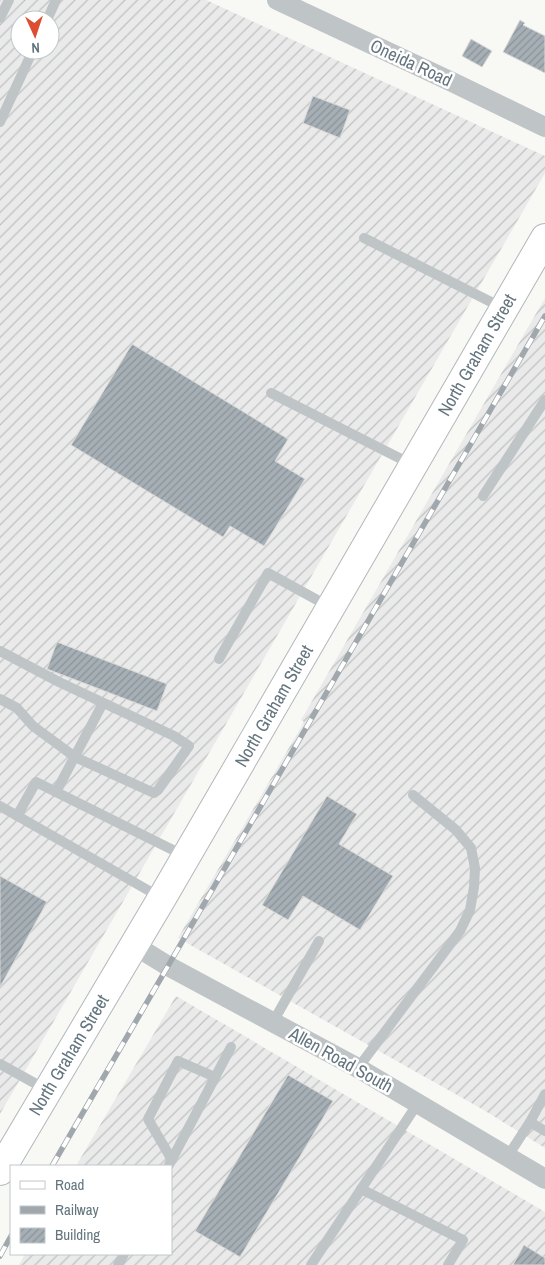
<svg xmlns="http://www.w3.org/2000/svg" width="545" height="1265" viewBox="0 0 545 1265" font-family="'Archivo Narrow',sans-serif">
<style>
.industrial{fill:url(#industrial-furrows);fill-rule:evenodd}
.building{fill:url(#building-hatch);stroke:#dadad8}
.lines{fill:none;stroke-linecap:round;stroke-linejoin:round}
.secondary-casing{stroke:#b2b8bc;stroke-width:30}
.lane{stroke:#bfc4c7;stroke-width:10}
.street{stroke:#bfc4c7;stroke-width:20}
.secondary{stroke:#fff;stroke-width:28}
.rail-casing{stroke:#a1a8ad;stroke-width:5.5}
.rail{stroke:#fff;stroke-width:4;stroke-dasharray:11;stroke-linecap:butt}
.labels{text-anchor:middle;stroke-width:5;stroke-linejoin:round;paint-order:stroke}
.street-label{font-size:18px;fill:#64757f;stroke:#fff}
</style>
<defs>
<pattern id="industrial-furrows" width="10" height="10" patternUnits="userSpaceOnUse" patternTransform="scale(1.25)"><rect width="10" height="10" fill="#e9eae9"/><path d="M-1 1l2-2M0 10L10 0M9 11l2-2" fill="none" stroke="#c0c2c2"/></pattern>
<pattern id="building-hatch" width="6" height="6" patternUnits="userSpaceOnUse" patternTransform="scale(1.25)"><rect width="6" height="6" fill="#a6afb5"/><path d="M-1 1l2-2M0 6l6-6M5 7l2-2" fill="none" stroke="#8b9398"/></pattern>
</defs>
<rect width="100%" height="100%" fill="#f8f8f5"/>
<g class="industrial">
<path d="M0,0H206L545,156V173L0,1114ZM20,20H50V50H20Z"/>
<path d="M545,298V1148L482,1109L178,938L304,722L301,720Z"/>
<path d="M176,996L545,1212V1265H19L25,1254H171V1166H76Z"/>
</g>
<g class="building">
<path d="M520,20L525,23L523,25L545,36V73L503,52Z"/>
<path d="M471,39L492,51L482,67L462,56Z"/>
<path d="M313,96L350,110L340,138L303,123Z"/>
<path d="M132,344L288,439L275,461L305,479L264,546L230,526L223,537L71,445Z"/>
<path d="M57,642L167,684L157,711L47,669Z"/>
<path d="M327,796L357,814L339,844L393,876L360,930L303,896L288,920L262,905Z"/>
<path d="M0,876L47,902L0,987Z"/>
<path d="M288,1075L333,1101L240,1257L195,1231Z"/>
<path d="M524,1245L545,1258V1265H513Z"/>
</g>
<g class="lines">
<defs>
<path id="secondary" d="M0,1171L162,898L545,238"/>
</defs>
<use href="#secondary" class="secondary-casing"/>
<g class="lane">
<path d="M0,18L9,0"/>
<path d="M47,20L56,0"/>
<path d="M0,122L33,50"/>
<path d="M364,238L503,308"/>
<path d="M271,393L413,465"/>
<path d="M483,496L545,400"/>
<path d="M0,651L59,682L174,736L189,746L158,790L154,793L75,757L33,726L17,708L0,699"/>
<path d="M219,659L268,573L330,607"/>
<path d="M56,792L103,703"/>
<path d="M0,806L160,897"/>
<path d="M17,816L36,782L185,856"/>
<path d="M273,1022L319,941"/>
<path d="M0,1064L47,1090"/>
<path d="M358,1068L460,931L470,910L474,887L475,868L471,848L456,830L413,795"/>
<path d="M530,1122L545,1131"/>
<path d="M508,1156L530,1122L545,1094"/>
<path d="M172,1160L148,1119L178,1061L215,1077"/>
<path d="M169,1165L231,1047"/>
<path d="M361,1189L463,1240L448,1265"/>
<path d="M118,1265L124,1254"/>
<path d="M311,1265L418,1103"/>
</g>
<g class="street">
<path d="M277,0L450,81L545,127"/>
<path d="M134,945L168,966L358,1068L545,1179"/>
</g>
<use href="#secondary" class="secondary"/>
<defs>
<g id="rail">
<path d="M52,1166L545,316"/>
<path d="M0,1256L11,1236"/>
</g>
</defs>
<use href="#rail" class="rail-casing"/>
<use href="#rail" class="rail"/>
</g>
<g class="labels">
<g class="street-label">
<text transform="translate(411 63) rotate(25)" y="6">Oneida Road</text>
<text transform="translate(477 355) rotate(-60)" y="6">North Graham Street</text>
<text transform="translate(274 706) rotate(-60)" y="6">North Graham Street</text>
<text transform="translate(69 1055) rotate(-59)" y="6">North Graham Street</text>
<text transform="translate(341 1060) rotate(29)" y="6">Allen Road South</text>
</g>
</g>
<rect x="10" y="1165" width="162" height="90" fill="#ffffff" stroke="#c1c8cc"/>
<rect x="20" y="1181" width="25" height="8" fill="#ffffff" stroke="#c1c8cc"/>
<text x="55" y="1190" font-size="15" fill="#64757f">Road</text>
<rect x="20" y="1206" width="25" height="8" fill="#a1a8ad" stroke="#c1c8cc"/>
<text x="55" y="1215" font-size="15" fill="#64757f">Railway</text>
<rect x="20" y="1228" width="25" height="15" fill="url(#building-hatch)" stroke="#c1c8cc"/>
<text x="55" y="1240" font-size="15" fill="#64757f">Building</text>
<g transform="translate(35 35) rotate(177)"><circle r="24" fill="#ffffff" stroke="#c1c8cc"/>
<path d="M0-4L9 19L0 12L-9 19Z" fill="#dc4d32"/>
<text y="-8" font-size="14" font-weight="bold" text-anchor="middle" fill="#64757f">N</text>
</g>
</svg>
